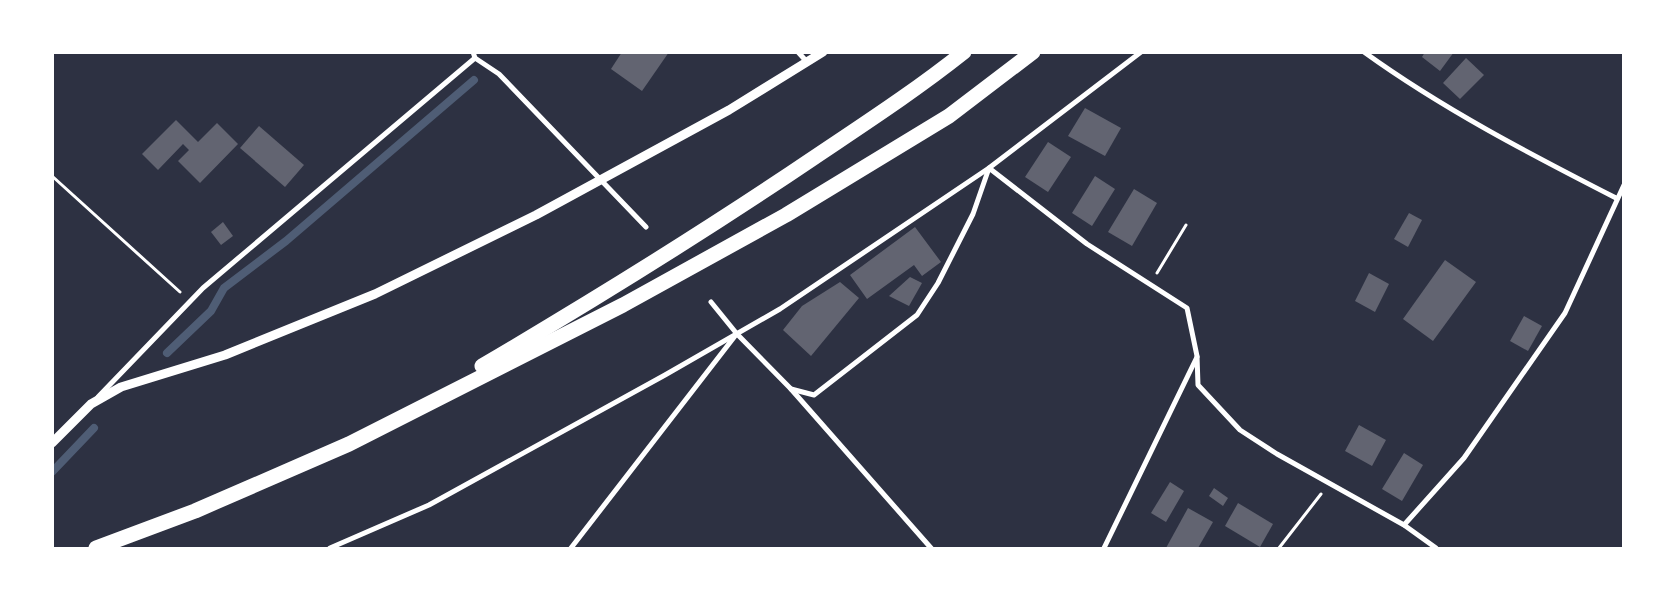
<svg xmlns="http://www.w3.org/2000/svg" width="1676" height="601" viewBox="0 0 1676 601" font-family="'Roboto Serif',serif">
<style>
.lines{fill:none;stroke-linecap:round;stroke-linejoin:round}
.stream{stroke:#4f5d75;stroke-width:8}
.building{fill:#626471}
.path{stroke:#fff;stroke-width:3}
.minor{stroke:#fff;stroke-width:5}
.tertiary{stroke:#fff;stroke-width:9}
.motorway{stroke:#fff;stroke-width:15}
</style>
<rect width="100%" height="100%" fill="#2d3142"/>
<g class="lines">
<g class="stream">
<path d="M167,353L211,311L224,288L286,241L474,80"/>
<path d="M52,472L94,428"/>
</g>
</g>
<g class="building">
<path d="M622,52H669L642,91L611,69Z"/>
<path d="M1425,52H1454L1440,71L1422,57Z"/>
<path d="M1466,58L1484,75L1460,99L1443,83Z"/>
<path d="M1085,108L1121,128L1105,156L1068,136Z"/>
<path d="M176,120L198,142L217,123L238,144L200,183L178,161L189,150L183,144L158,170L142,154Z"/>
<path d="M259,126L304,165L285,187L240,148Z"/>
<path d="M1048,142L1071,157L1048,192L1025,177Z"/>
<path d="M1095,176L1115,189L1092,226L1072,213Z"/>
<path d="M1134,189L1157,203L1132,246L1108,232Z"/>
<path d="M1409,213L1422,220L1408,247L1394,239Z"/>
<path d="M223,222L233,236L221,245L211,232Z"/>
<path d="M915,227L941,262L922,276L914,265L867,299L850,275Z"/>
<path d="M1445,260L1476,282L1433,341L1403,319Z"/>
<path d="M1369,273L1389,284L1375,312L1355,301Z"/>
<path d="M910,277L922,283L909,306L889,296Z"/>
<path d="M840,282L859,298L811,356L783,330L802,306Z"/>
<path d="M1524,316L1542,326L1528,351L1510,341Z"/>
<path d="M1359,425L1386,440L1372,466L1345,451Z"/>
<path d="M1404,453L1423,465L1402,501L1382,489Z"/>
<path d="M1170,482L1184,491L1166,522L1151,513Z"/>
<path d="M1214,488L1228,498L1223,506L1209,496Z"/>
<path d="M1238,503L1273,524L1260,547L1225,526Z"/>
<path d="M1188,508L1213,522L1198,548H1166Z"/>
</g>
<g class="lines">
<g class="path">
<path d="M52,176L180,292"/>
<path d="M1157,273L1186,225"/>
<path d="M1279,548L1321,494"/>
</g>
<g class="minor">
<path d="M473,52L475,58L499,74L646,227"/>
<path d="M798,52L808,63"/>
<path d="M1364,52C1443,109 1530,154 1616,198"/>
<path d="M711,302L737,334L791,389L814,395L917,315L938,283L973,214L989,168L1087,244L1187,308L1197,356L1198,385L1240,430L1277,454L1404,525L1436,548"/>
<path d="M791,389L931,548"/>
<path d="M98,397L203,288L475,58"/>
<path d="M1404,525L1464,458L1565,313L1624,185"/>
<path d="M330,548L429,505L665,375L780,309L989,168L1141,52"/>
<path d="M571,548L735,336"/>
<path d="M1104,548L1197,357"/>
</g>
<path class="tertiary" d="M52,443L91,404L121,387L225,355L375,294L536,215L729,110L823,52"/>
<g class="motorway">
<path d="M482,366C594,300 704,232 812,159C864,124 915,91 964,52"/>
<path d="M96,548L195,511L349,444L623,305L786,215L949,116L1033,52"/>
</g>
</g>
<rect width="1676" height="601" fill="none" stroke="#ffffff" stroke-width="108"/>
</svg>
